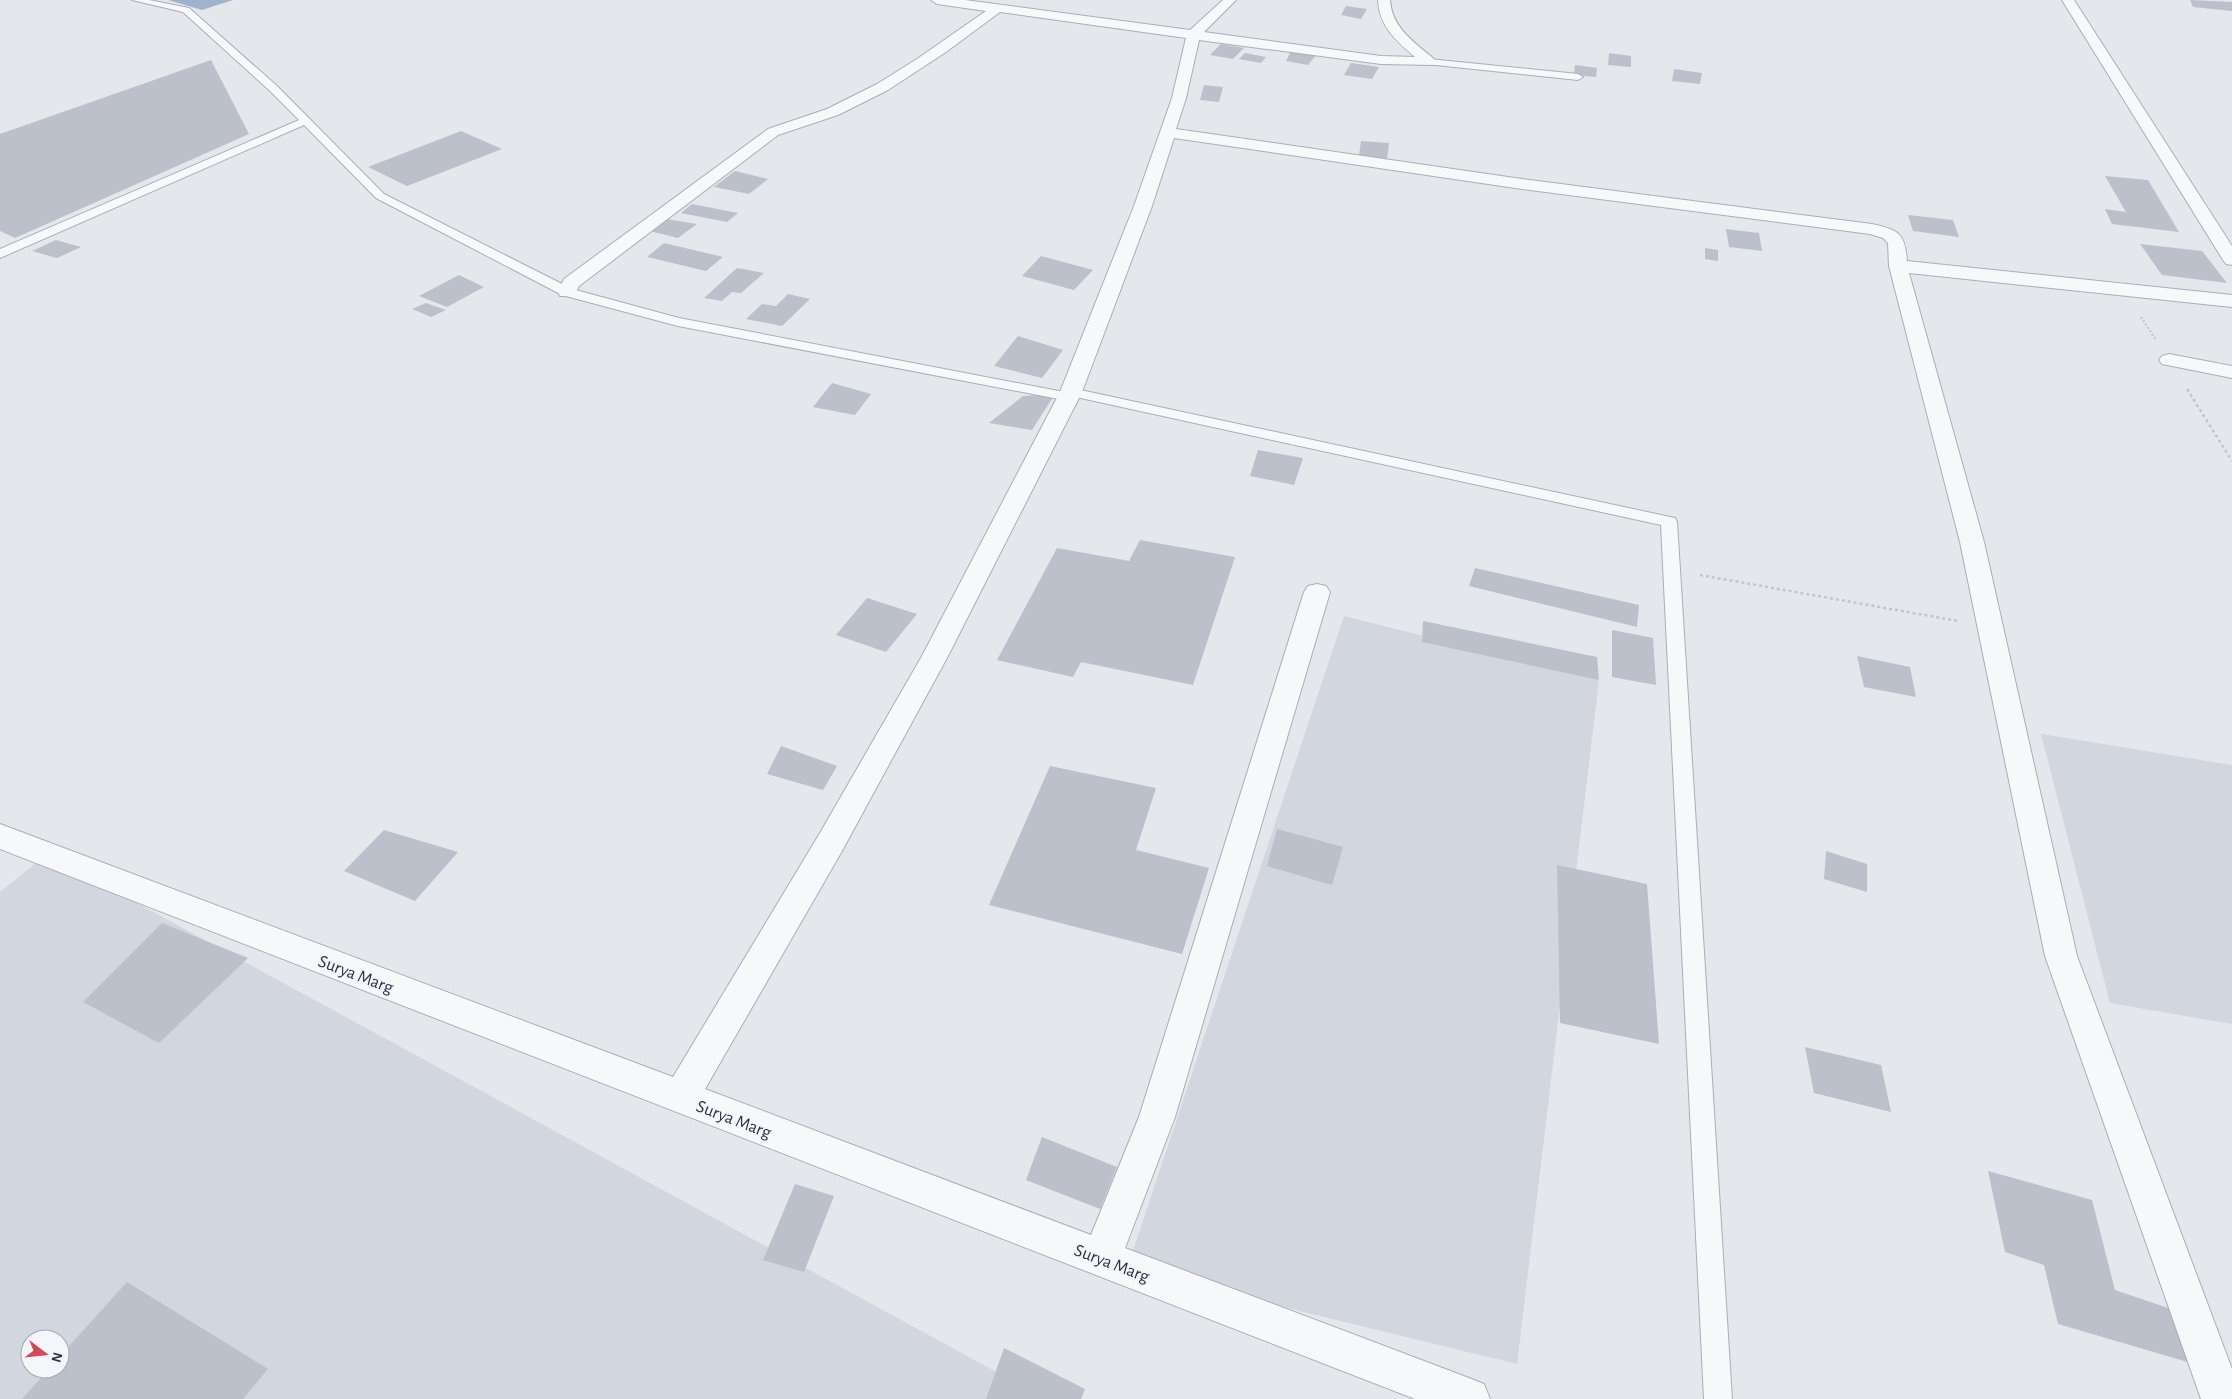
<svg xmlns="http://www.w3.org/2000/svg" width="2232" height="1399" viewBox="0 0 2232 1399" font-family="'Alegreya Sans',sans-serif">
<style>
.built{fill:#d2d6de;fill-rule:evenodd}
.water{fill:#9fb4cc}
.building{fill:#bbc0ca}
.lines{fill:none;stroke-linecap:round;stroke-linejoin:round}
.service-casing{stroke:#a9aeb7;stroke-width:2}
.minor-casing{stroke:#a9aeb7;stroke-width:2}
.path-far1{stroke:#c2c5cb;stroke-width:2;stroke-dasharray:2 2;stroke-linecap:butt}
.path{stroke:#c2c5cb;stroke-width:2.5;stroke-dasharray:3 3;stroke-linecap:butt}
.service{fill:#f7f8fa;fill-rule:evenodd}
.minor{fill:#f7f8fa;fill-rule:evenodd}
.labels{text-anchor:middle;stroke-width:4;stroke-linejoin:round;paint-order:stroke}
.near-street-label{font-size:18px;fill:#2b3445;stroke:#f4f6f9}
</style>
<rect width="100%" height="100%" fill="#e4e7ec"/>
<g class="built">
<path d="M1344,616L1599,680L1517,1364L1127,1269Z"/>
<path d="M2041,734L2232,765V1024L2110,1003Z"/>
<path d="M47,854L1046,1399H0V892ZM30,1339H60V1369H30Z"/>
</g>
<path class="water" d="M168,0H233L202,10Z"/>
<g class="building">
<path d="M2190,0L2232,2V11L2193,7Z"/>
<path d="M1346,6L1367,9L1361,19L1341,15Z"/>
<path d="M1221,44L1244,48L1233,59L1210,55Z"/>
<path d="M1292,49L1317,54L1308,65L1286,61Z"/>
<path d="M1245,53L1266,57L1261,63L1239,59Z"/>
<path d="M1609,53L1631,56V67L1608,65Z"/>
<path d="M211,60L249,134L15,238L0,231V134Z"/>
<path d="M1351,63L1379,67L1372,79L1344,75Z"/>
<path d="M1575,65L1597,68L1596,77L1574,75Z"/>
<path d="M1674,69L1702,73L1700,84L1672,81Z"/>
<path d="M1204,85L1223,87L1219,102L1200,100Z"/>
<path d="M461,131L502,149L407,186L368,167Z"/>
<path d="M1361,141L1389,143L1387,159L1359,156Z"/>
<path d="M735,171L768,179L749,194L714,187Z"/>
<path d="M2105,176L2148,180L2179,232L2112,224L2105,209L2126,212Z"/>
<path d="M692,204L738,213L727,222L681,213Z"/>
<path d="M1908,215L1953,220L1959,237L1913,231Z"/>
<path d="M666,219L697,224L678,238L650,231Z"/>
<path d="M1726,229L1759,233L1762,251L1729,247Z"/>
<path d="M56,240L81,247L57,258L32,251Z"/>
<path d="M664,243L723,257L706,271L647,257Z"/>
<path d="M2140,244L2202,251L2227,283L2162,275Z"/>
<path d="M1705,248L1718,250V261L1705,259Z"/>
<path d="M1041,256L1093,270L1074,290L1022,276Z"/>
<path d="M737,268L764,273L741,293L732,292L722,301L704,298Z"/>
<path d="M459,275L484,287L447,307L419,296Z"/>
<path d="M788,294L810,299L782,326L746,319L762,304L776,306Z"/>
<path d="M426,303L446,310L431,317L412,309Z"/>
<path d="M1018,336L1063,350L1042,378L994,366Z"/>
<path d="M832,383L871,394L855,415L813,407Z"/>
<path d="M1055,394L1032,430L989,423L1023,396Z"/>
<path d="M1258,450L1303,458L1294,485L1250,476Z"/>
<path d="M1140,540L1235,557L1193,685L1081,662L1073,677L997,660L1057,548L1129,561Z"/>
<path d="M1475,568L1639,605L1637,627L1469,586Z"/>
<path d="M867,598L917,614L886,652L836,635Z"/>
<path d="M1423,621L1597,657L1599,680L1422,642Z"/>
<path d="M1612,630L1653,638L1656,685L1612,677Z"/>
<path d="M1857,656L1910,667L1916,697L1864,687Z"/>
<path d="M781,746L837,766L823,790L767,774Z"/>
<path d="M1050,766L1156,788L1136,850L1209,868L1182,954L989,905Z"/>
<path d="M1277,829L1343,847L1332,885L1267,866Z"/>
<path d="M384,830L458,852L415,901L344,871Z"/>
<path d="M1826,851L1867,864V892L1824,879Z"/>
<path d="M1557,865L1647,884L1659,1044L1560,1023Z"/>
<path d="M162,923L248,958L159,1043L83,1002Z"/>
<path d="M1805,1047L1881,1065L1891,1112L1814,1093Z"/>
<path d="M1042,1137L1117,1167L1100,1209L1026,1180Z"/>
<path d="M1988,1171L2092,1200L2115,1290L2183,1313L2191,1363L2058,1324L2044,1265L2005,1252Z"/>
<path d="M795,1184L834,1196L804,1272L763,1260Z"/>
<path d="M127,1282L268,1369L243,1399H22L49,1369H60V1356Z"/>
<path d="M1004,1348L1085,1389L1081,1399H986Z"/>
</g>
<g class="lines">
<defs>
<g id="service">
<path d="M132,0H149L189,8L277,86L384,194L572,289L679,318L1064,392L1071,388L1675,518L1677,522L1732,1399H1704L1661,525L1076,397L1069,401L678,326L562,295L376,198L304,125L0,258V249L299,120L269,90L183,12Z"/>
<path d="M1429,59L1578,74L1583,77L1578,80L1426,64V60Z"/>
</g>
<g id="minor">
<path d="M931,0H965L1190,30L1223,0H1236L1204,32L1381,56L1415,57C1396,41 1379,26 1378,0H1390C1392,28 1414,42 1434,59L1436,62L1434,65L1381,64L1199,40L1186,98L1176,129L1522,179L1872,224C1899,230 1905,233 1907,261L2232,295V307L1909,273L1984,542L2077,956L2232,1369V1399H2201L2045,956L1960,542L1889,266L1888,243L1883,238L1870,234L1522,189L1174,138L1152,206L1082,392L948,656L842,851L705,1089L1091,1235L1139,1117L1304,592L1308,586L1317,584L1326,586L1330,592L1175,1117L1125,1248L1469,1378L1484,1384L1490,1399H1415L0,849V824L673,1077L820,833L922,656L1060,392L1134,206L1172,98L1186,38L1000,12L946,52L888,90L838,115L778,135L587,280L579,286L574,296H560L558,292L564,279L768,129L827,109L877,84L917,59L986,11L937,4Z"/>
<path d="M2062,0H2074L2232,246V265L2226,264L2223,260Z"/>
<path d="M2169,354L2232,366V378L2162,364L2159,360L2162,356Z"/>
</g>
</defs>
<use href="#service" class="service-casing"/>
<use href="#minor" class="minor-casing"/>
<path class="path-far1" d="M2141,317L2156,340"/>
<g class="path">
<path d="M2187,389L2232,461"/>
<path d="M1700,575L1958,621"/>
</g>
<use href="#service" class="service"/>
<use href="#minor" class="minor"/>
</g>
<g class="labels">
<g class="near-street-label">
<text transform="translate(356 974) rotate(21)" y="6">Surya Marg</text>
<text transform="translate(734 1119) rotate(21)" y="6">Surya Marg</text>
<text transform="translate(1112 1263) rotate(21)" y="6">Surya Marg</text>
</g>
</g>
<g transform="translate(45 1354) rotate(106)"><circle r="24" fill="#f4f6f9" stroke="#a4a8b1"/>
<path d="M0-4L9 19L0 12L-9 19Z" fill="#d1495b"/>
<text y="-8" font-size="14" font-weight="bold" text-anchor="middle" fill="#2b3445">N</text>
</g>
</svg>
